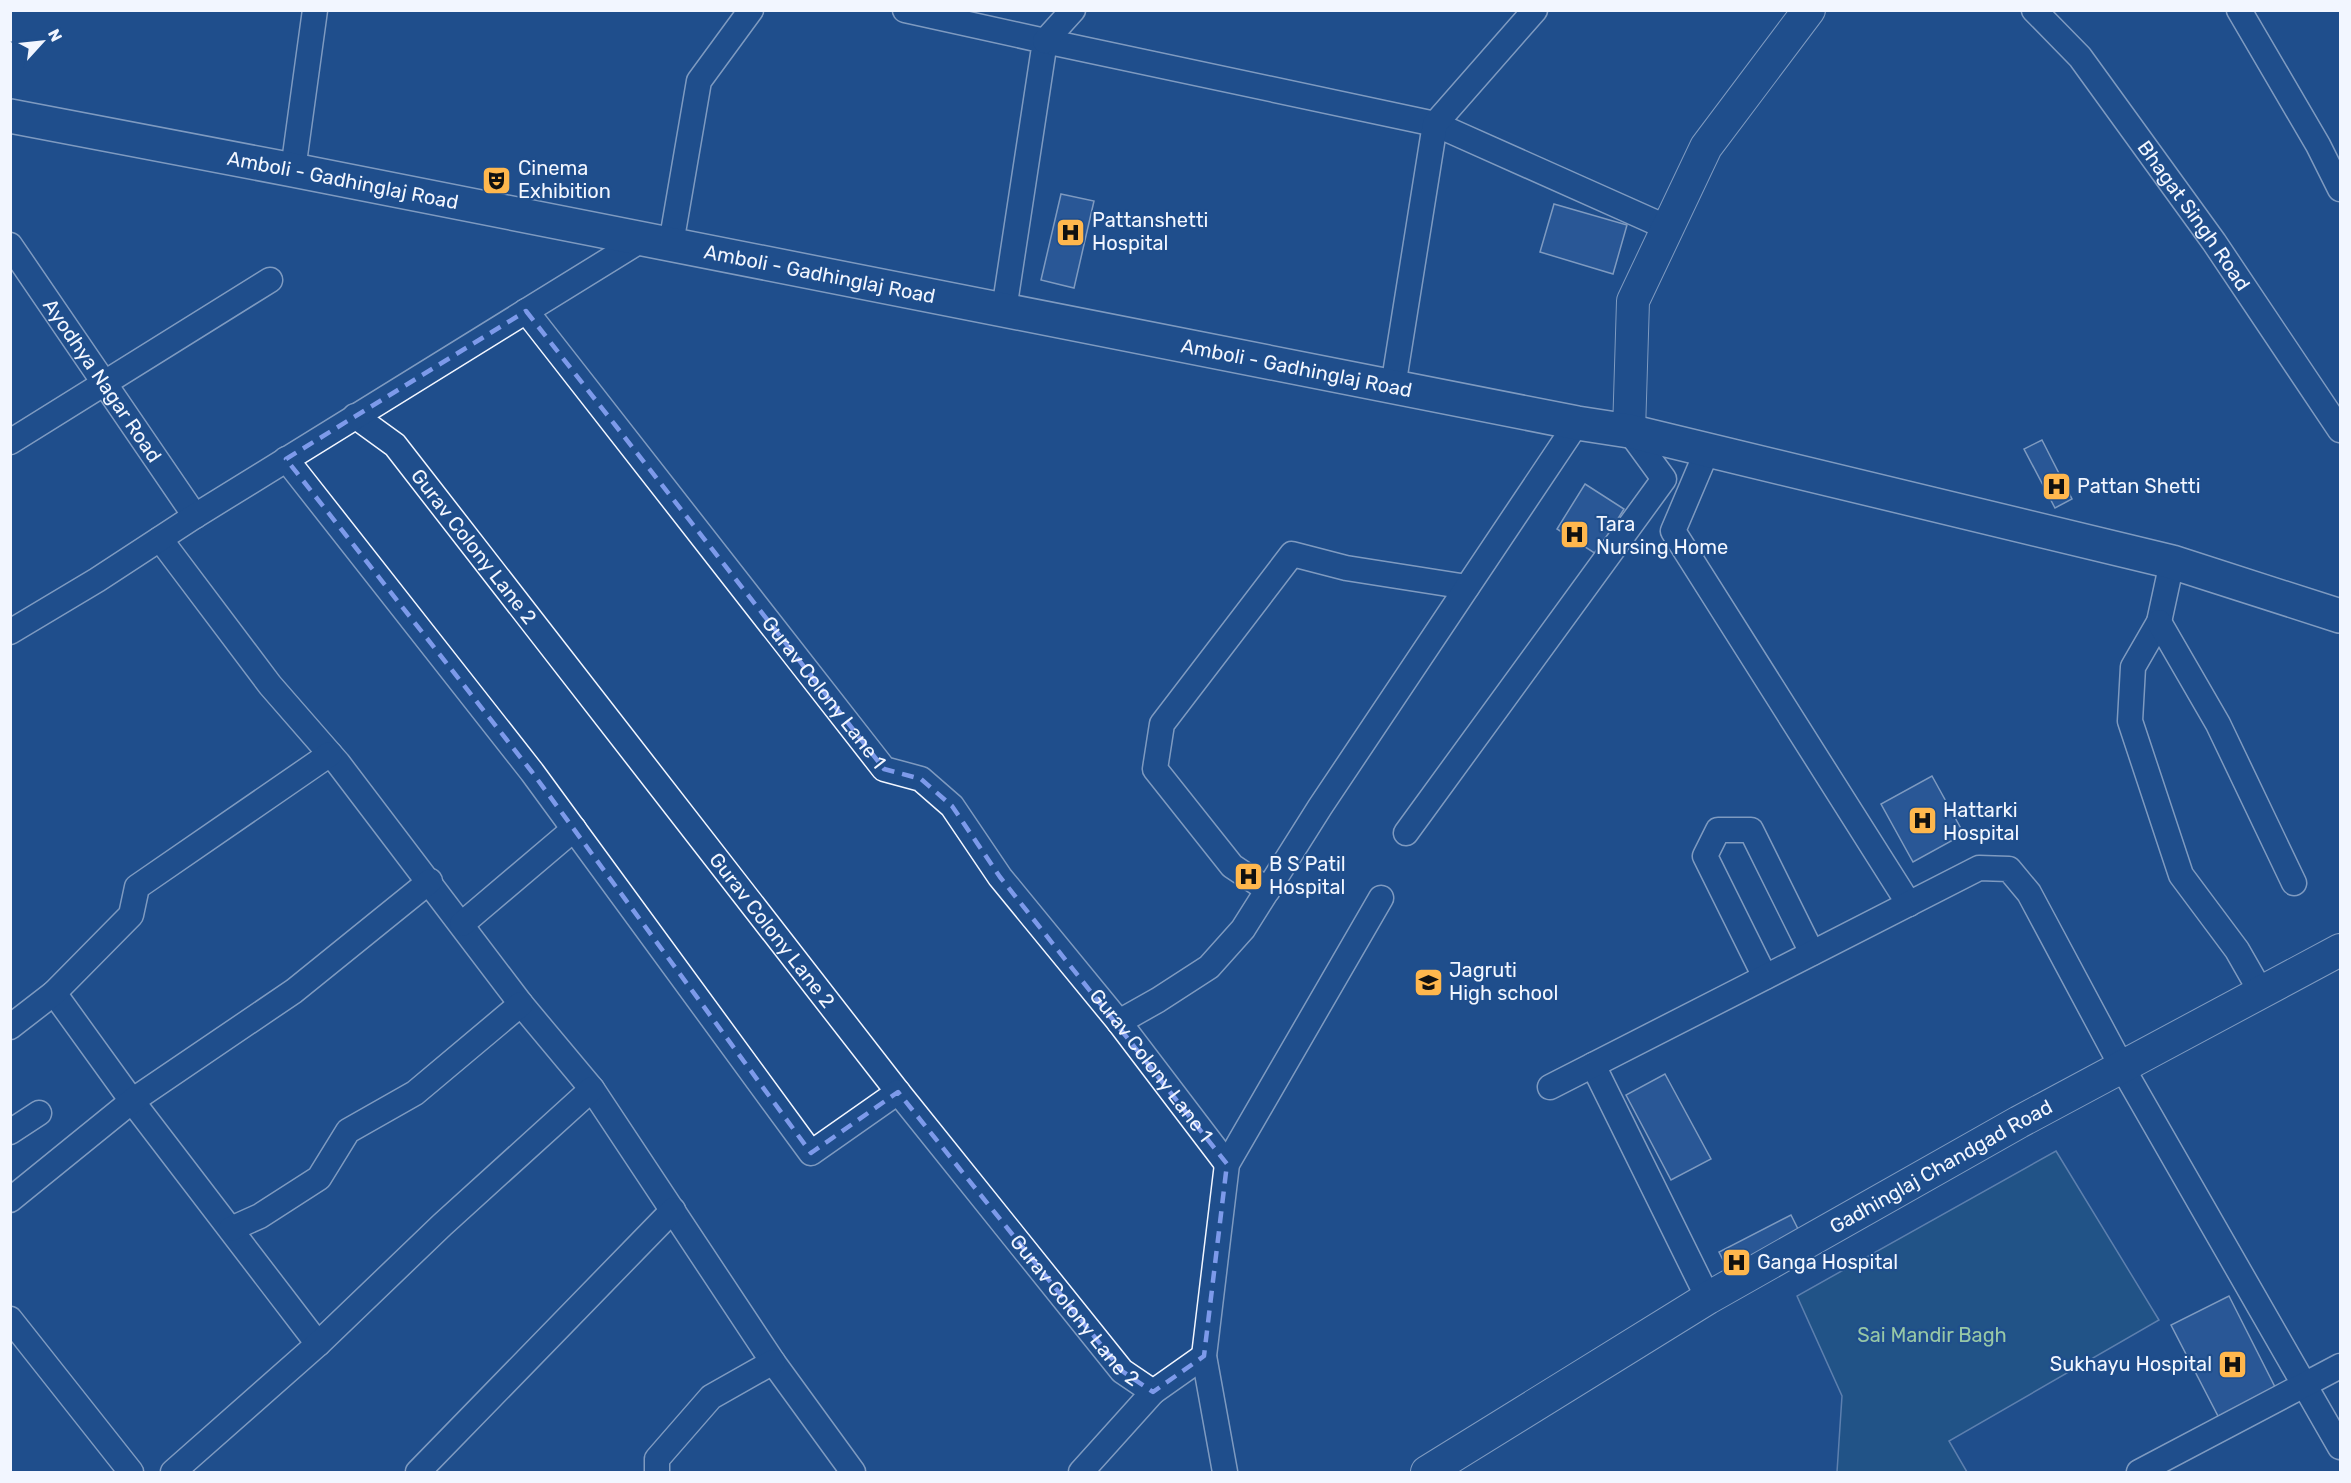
<svg xmlns="http://www.w3.org/2000/svg" width="2351" height="1483" viewBox="0 0 2351 1483" font-family="Rubik,sans-serif">
<style>
.green{fill:#245a82;stroke:#a8bbd7;stroke-width:1.5}
.building{fill:#3563a3;stroke:#f2f6ff;stroke-width:1.5}
.lines{fill:none;stroke-linecap:round;stroke-linejoin:round}
.minor-casing{stroke:#f2f6ff;stroke-width:27}
.major-casing{stroke:#f2f6ff;stroke-width:34}
.highway-casing{stroke:#f2f6ff;stroke-width:36}
.minor{stroke:#1f4e8c;stroke-width:24}
.major{stroke:#1f4e8c;stroke-width:32}
.highway{stroke:#1f4e8c;stroke-width:33}
.marked{fill:none;stroke:#7d9aea;stroke-width:4.5;stroke-dasharray:12 8;stroke-linejoin:round}
.labels{text-anchor:middle;stroke-width:4.5;stroke-linejoin:round;paint-order:stroke}
.poi-label{font-size:20px;fill:#f2f6ff;stroke:#1f4e8c;text-anchor:start}
.street-label{font-size:20px;fill:#f2f6ff;stroke:#1f4e8c}
.park-label{font-size:20px;fill:#97c8a6;stroke:#1f4e8c}
</style>
<rect width="100%" height="100%" fill="#1f4e8c"/>
<path class="green" d="M2056,1151L2159,1320L1949,1441L1967,1472H1837L1842,1396L1797,1296Z"/>
<g class="building">
<path d="M1061,194L1094,201L1074,288L1041,280Z"/>
<path d="M1554,204L1627,225L1613,274L1540,252Z"/>
<path d="M2042,440L2072,499L2055,508L2024,449Z"/>
<path d="M1585,484L1624,509L1596,554L1557,529Z"/>
<path d="M1932,776L1964,834L1913,862L1881,804Z"/>
<path d="M1665,1074L1711,1159L1671,1180L1626,1095Z"/>
<path d="M1791,1215L1803,1239L1731,1276L1719,1252Z"/>
<path d="M2229,1296L2276,1389L2219,1418L2171,1325Z"/>
</g>
<g class="lines">
<defs>
<g id="minor">
<path d="M905,10L1045,41L1004,310"/>
<path id="s1" d="M2034,10L2080,57L2214,242L2340,430"/>
<path d="M2239,10L2318,145L2340,189"/>
<path d="M1045,41L1435,124L1668,228"/>
<path d="M1045,41L1073,10"/>
<path d="M293,170L315,10"/>
<path d="M671,244L699,81L751,10"/>
<path id="s2" d="M10,245L195,516"/>
<path id="s3" d="M526,311L884,769L921,779L952,806L1000,877L1119,1022L1227,1164"/>
<path d="M1393,387L1435,124L1535,10"/>
<path id="s4" d="M355,416L395,445L898,1092L1122,1371L1153,1392L1204,1356"/>
<path d="M10,442L270,280"/>
<path d="M1707,451L1673,531L1909,904"/>
<path d="M286,459L532,772L811,1153L898,1092"/>
<path d="M160,539L270,685L338,763L521,1004L592,1089L773,1362L853,1472"/>
<path d="M2172,562L2159,622L2133,667L2130,721L2181,875L2237,950L2261,992"/>
<path d="M2159,622L2218,724L2294,883"/>
<path d="M10,632L97,580L195,516L643,239"/>
<path d="M1406,833L1664,479L1629,431"/>
<path d="M1268,890L1232,866L1155,769L1162,724L1292,554L1346,568L1467,587"/>
<path d="M462,924L574,829"/>
<path d="M1765,977L1705,856L1718,830H1751L1812,953"/>
<path d="M54,993L132,1101L318,1344"/>
<path d="M1119,1022L1158,1000L1209,967L1243,929L1320,807L1577,423"/>
<path d="M10,1027L54,993L131,915L137,887L330,754"/>
<path d="M1593,1065L1708,1298"/>
<path d="M1550,1087L1979,868L2009,869L2029,893L2122,1067L2340,1447"/>
<path d="M10,1132L39,1113"/>
<path d="M10,1200L132,1101L294,991L430,881"/>
<path d="M231,1229L260,1216L319,1178L348,1131L415,1093L521,1004"/>
<path d="M10,1319L131,1472"/>
<path d="M173,1472L318,1344L442,1225L592,1089"/>
<path d="M418,1472L673,1210"/>
<path d="M657,1472V1459L711,1397L773,1362"/>
<path d="M1081,1472L1153,1392"/>
<path d="M1225,1472L1204,1356L1227,1164L1381,898"/>
<path d="M2139,1472L2340,1366"/>
</g>
<g id="major">
<path d="M1629,431L1633,301L1706,147L1809,10"/>
<path id="s5" d="M1427,1472L1708,1298L2019,1122L2340,950"/>
</g>
<g id="highway">
<path id="s6" d="M10,116L293,170L1577,423L1629,431L2172,562L2340,616"/>
</g>
</defs>
<use href="#minor" class="minor-casing"/>
<use href="#major" class="major-casing"/>
<use href="#highway" class="highway-casing"/>
<use href="#minor" class="minor"/>
<use href="#major" class="major"/>
<use href="#highway" class="highway"/>
</g>
<path d="M0 0H2351V1483H0ZM526,311L884,769L921,779L952,806L1000,877L1227,1164L1204,1356L1153,1392L1122,1371L898,1092L811,1153L532,772L286,459Z" fill="#1f4e8c" fill-opacity=".55" fill-rule="evenodd"/>
<path class="marked" d="M526,311L884,769L921,779L952,806L1000,877L1227,1164L1204,1356L1153,1392L1122,1371L898,1092L811,1153L532,772L286,459Z"/>
<defs>
<symbol id="theatre-square" viewBox="-11 -11 22 22"><rect x="-9" y="-9" width="18" height="18" rx="4" fill="#ffb74d" stroke="#1f4e8c"/><path d="M-5-5.5Q0-4 5-5.5V0Q5 5 0 6Q-5 5-5 0ZM-3.3-2.5H-1v1.5H-3.3ZM1-2.5H3.3v1.5H1ZM-2.8 1Q0 5.5 2.8 1Z" fill="#111"/></symbol>
<symbol id="hospital-square" viewBox="-11 -11 22 22"><rect x="-9" y="-9" width="18" height="18" rx="4" fill="#ffb74d" stroke="#1f4e8c"/><path d="M-5-5h3v3.5h4V-5h3V5h-3V1.5h-4V5h-3Z" fill="#111"/></symbol>
<symbol id="university-square" viewBox="-11 -11 22 22"><rect x="-9" y="-9" width="18" height="18" rx="4" fill="#ffb74d" stroke="#1f4e8c"/><path d="M0-5L7-2L0 1L-7-2ZM-4 1L0 2.5L4 1V4Q0 6-4 4Z" fill="#111"/></symbol>
</defs>
<g fill-rule="evenodd">
<use href="#theatre-square" x="480" y="164" width="33" height="33"/>
<use href="#hospital-square" x="1054" y="216" width="33" height="33"/>
<use href="#hospital-square" x="2040" y="470" width="33" height="33"/>
<use href="#hospital-square" x="1558" y="518" width="33" height="33"/>
<use href="#hospital-square" x="1906" y="804" width="33" height="33"/>
<use href="#hospital-square" x="1232" y="860" width="33" height="33"/>
<use href="#university-square" x="1412" y="966" width="33" height="33"/>
<use href="#hospital-square" x="1720" y="1246" width="33" height="33"/>
<use href="#hospital-square" x="2216" y="1348" width="33" height="33"/>
</g>
<g class="labels">
<g class="poi-label">
<text x="518" y="175">Cinema<tspan x="518" dy="23">Exhibition</tspan></text>
<text x="1092" y="227">Pattanshetti<tspan x="1092" dy="23">Hospital</tspan></text>
<text x="2077" y="493">Pattan Shetti</text>
<text x="1596" y="531">Tara<tspan x="1596" dy="23">Nursing Home</tspan></text>
<text x="1943" y="817">Hattarki<tspan x="1943" dy="23">Hospital</tspan></text>
<text x="1269" y="871">B S Patil<tspan x="1269" dy="23">Hospital</tspan></text>
<text x="1449" y="977">Jagruti<tspan x="1449" dy="23">High school</tspan></text>
<text x="1757" y="1269">Ganga Hospital</text>
<text x="2212" y="1371" text-anchor="end">Sukhayu Hospital</text>
</g>
<g class="street-label">
<text dy="7" stroke="none"><textPath href="#s6" startOffset="339">Amboli - Gadhinglaj Road</textPath></text>
<text dy="7" stroke="none"><textPath href="#s1" startOffset="261">Bhagat Singh Road</textPath></text>
<text dy="7" stroke="none"><textPath href="#s6" startOffset="825">Amboli - Gadhinglaj Road</textPath></text>
<text dy="7" stroke="none"><textPath href="#s6" startOffset="1311">Amboli - Gadhinglaj Road</textPath></text>
<text dy="7" stroke="none"><textPath href="#s2" startOffset="164">Ayodhya Nagar Road</textPath></text>
<text dy="7" stroke="none"><textPath href="#s4" startOffset="178">Gurav Colony Lane 2</textPath></text>
<text dy="7" stroke="none"><textPath href="#s3" startOffset="484">Gurav Colony Lane 1</textPath></text>
<text dy="7" stroke="none"><textPath href="#s4" startOffset="664">Gurav Colony Lane 2</textPath></text>
<text dy="7" stroke="none"><textPath href="#s3" startOffset="988">Gurav Colony Lane 1</textPath></text>
<text dy="7" stroke="none"><textPath href="#s5" startOffset="598">Gadhinglaj Chandgad Road</textPath></text>
<text dy="7" stroke="none"><textPath href="#s4" startOffset="1150">Gurav Colony Lane 2</textPath></text>
</g>
<g class="park-label">
<text x="1932" y="1342">Sai Mandir Bagh</text>
</g>
</g>
<rect width="2351" height="1483" fill="none" stroke="#f2f6ff" stroke-width="24"/>
<g transform="translate(42 42) rotate(63)" stroke="#1f4e8c" stroke-width="4.5" paint-order="stroke">
<path d="M0-4.5L10 22L0 15L-10 22Z" fill="#f2f6ff"/>
<text y="-9" font-size="16" font-weight="bold" text-anchor="middle" fill="#f2f6ff">N</text>
</g>
</svg>
